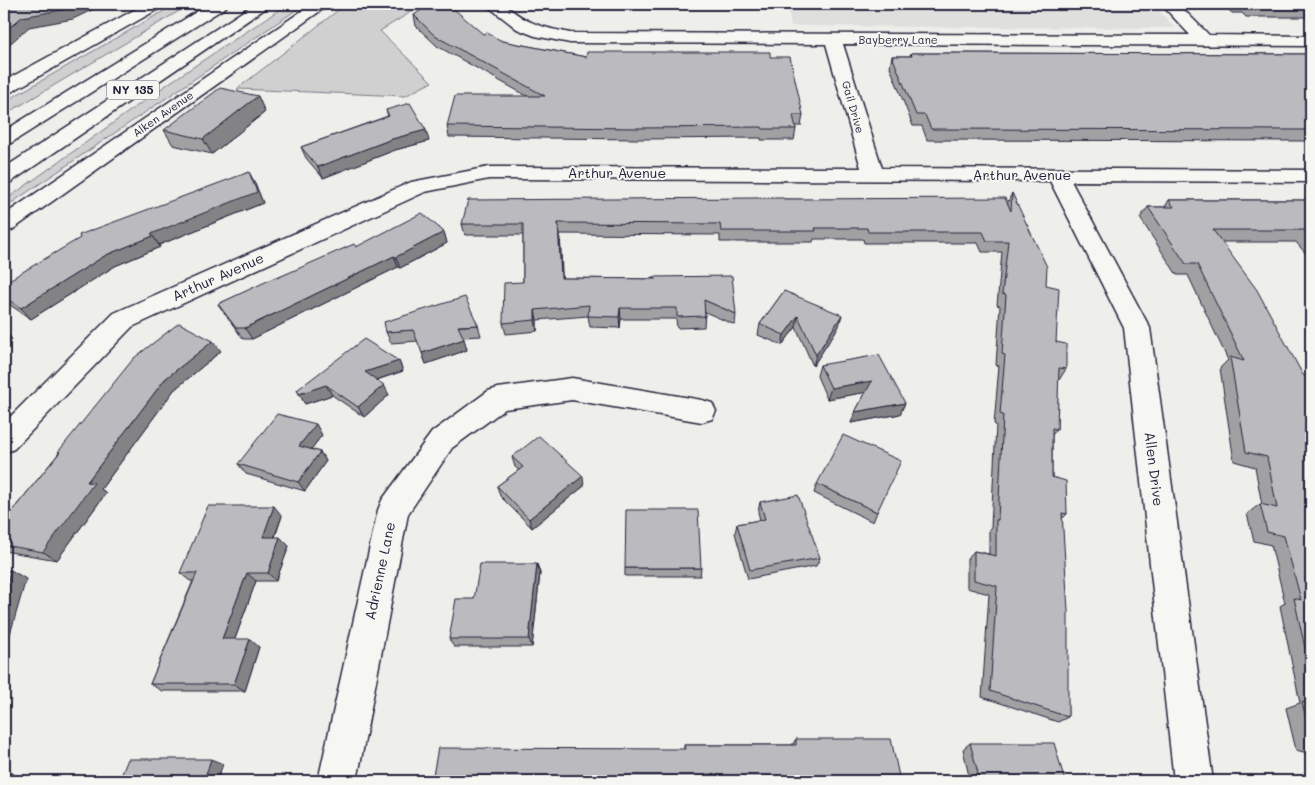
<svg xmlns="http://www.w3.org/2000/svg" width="1315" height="785" viewBox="0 0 1315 785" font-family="Mali,sans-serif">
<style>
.built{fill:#dfdfde}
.green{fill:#d0d0d1;stroke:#797986}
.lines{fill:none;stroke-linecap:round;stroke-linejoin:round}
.street-casing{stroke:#22223b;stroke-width:3}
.secondary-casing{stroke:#22223b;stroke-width:3}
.highway-casing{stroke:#22223b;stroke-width:3}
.street{fill:#f6f6f2;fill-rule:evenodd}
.secondary{fill:#f6f6f2;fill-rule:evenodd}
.highway{fill:#f6f6f2;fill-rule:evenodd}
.wall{fill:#a1a1a4;stroke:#22223b}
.shaded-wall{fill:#838386;stroke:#22223b}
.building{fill:#bbbbbf;stroke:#22223b}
.labels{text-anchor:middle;stroke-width:4;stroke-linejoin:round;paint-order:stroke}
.far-street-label{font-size:11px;fill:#22223b;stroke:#f6f6f2}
.shield{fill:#f6f6f2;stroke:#626272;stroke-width:1}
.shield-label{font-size:12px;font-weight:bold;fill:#22223b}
.street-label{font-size:14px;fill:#22223b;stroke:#f6f6f2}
</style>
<rect width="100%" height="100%" fill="#eeeeeb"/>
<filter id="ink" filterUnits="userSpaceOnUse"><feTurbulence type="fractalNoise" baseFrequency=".02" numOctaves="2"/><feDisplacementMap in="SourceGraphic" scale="10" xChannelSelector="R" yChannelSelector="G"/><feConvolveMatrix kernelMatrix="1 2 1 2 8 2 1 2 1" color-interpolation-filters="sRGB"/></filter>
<g filter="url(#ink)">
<path class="built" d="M787,4H1153L1175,28L791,26Z"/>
<g class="green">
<path d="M176,4H191L4,115V102Z"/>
<path d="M288,4H305L4,208V201L169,83Z"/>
<path d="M346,4H424L380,31L432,82L405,96L237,89Z"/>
</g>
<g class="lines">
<defs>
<g id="street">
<path d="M312,4H330L12,230L4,232V215Z"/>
<path d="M485,4C511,2 510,13 531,22C544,28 557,30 570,33L1190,35L1161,4H1178L1209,35L1311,36V46L843,44L882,168L1311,170V182L1071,181L1150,328L1213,781H1174L1124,328L1050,181L489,179L425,192L132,327L14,449L4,453V423L114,313L411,182L489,167L861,168L826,44L570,43L535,36L517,29Z"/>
<path d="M572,378L702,400L712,403L716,411L712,419L702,422L572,400L505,409L452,448L408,514L357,781H318L378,510L382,500L432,432L488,391L498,388Z"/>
</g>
<path id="secondary" d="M145,4H164L162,7L11,92L4,93V81Z"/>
<g id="highway">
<path d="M209,4H228L226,7L11,143L4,145V131Z"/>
<path d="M254,4H272L11,182L4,183V168Z"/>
</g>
</defs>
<use href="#street" class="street-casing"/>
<use href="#secondary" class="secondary-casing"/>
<use href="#highway" class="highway-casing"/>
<use href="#street" class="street"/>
<use href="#secondary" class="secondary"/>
<use href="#highway" class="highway"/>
</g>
<g class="wall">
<path d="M1222,4H1311V17H1246L1242,13H1232Z"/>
<path d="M414,15L483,34L502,41L586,57H770L803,115L801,126H795L796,129L794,140H761V138L639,139L449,137L447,126L527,96L437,46L416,26Z"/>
<path d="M911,53L1311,54V141L927,140L922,126H913L890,67L892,56H910Z"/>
<path d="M386,110L429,141L395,150L323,178L306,158L301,147L388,116Z"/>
<path d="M265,112L212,154L173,145L164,130Z"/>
<path d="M255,183L263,203L159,245L160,247L115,266L31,319L4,301V283Z"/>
<path d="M1012,193L1046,285L1056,342L1066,369L1059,380H1058L1057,429L1052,435V477L1067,514L1062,519L1068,717L1058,722L982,697L989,594L967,588V559L974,551L989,554V529L991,527L996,425L994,424L999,366L996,365L1000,306L997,305L1002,252H982L978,243H864L863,239H814L813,242H720V235L560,234L562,278L652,279V277L736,314L735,325L705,312L704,327L677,328L676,319H621L620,328L590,327L588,316L537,320V331L506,334L503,323L523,282V235H465L462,224L784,199L1007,204Z"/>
<path d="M1169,200H1311V260L1296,242H1221L1311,397V754L1296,750L1286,708L1300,703L1280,606L1285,603L1271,545L1254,541L1247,514L1260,504L1262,505L1255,467L1234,461L1220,368L1228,360L1188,275H1177L1140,218L1148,207H1165Z"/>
<path d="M444,232L447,243L400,268L398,267L252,339H243L218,304L277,278L356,247Z"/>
<path d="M784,291L839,326L813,366L796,327L782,345L758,335L760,324Z"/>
<path d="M478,325L481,336L463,337L467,350L426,364L418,341L391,343L386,332Z"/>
<path d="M221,351L174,390L101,489L106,493L57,560L4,551V521L59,453L58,452Z"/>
<path d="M399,361L403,371L377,380L389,395L364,417L332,395L305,404L297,390Z"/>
<path d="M820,365L905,403L900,414L851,423L855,412L866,392L827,399L817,376Z"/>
<path d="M322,435L311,449L320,452L326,461L305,491L246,474L238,464Z"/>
<path d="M512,457L584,486L532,528L500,496L497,486L519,470L515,467Z"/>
<path d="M817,484L877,512L873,522L814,493Z"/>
<path d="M760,502L820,558L816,566L748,579L735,533L737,524L760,520L758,512Z"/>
<path d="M282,516L275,537L289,546L276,581H256L235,639L259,647L245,691H162L150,684L193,581H190L180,573Z"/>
<path d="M537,564L540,573L532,647H454L449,639L474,599Z"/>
<path d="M625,568H701L700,576H625Z"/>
<path d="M796,739L900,781L684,749V745H792Z"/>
<path d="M970,743L1065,781H970L963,749Z"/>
</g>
<g class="shaded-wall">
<path d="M78,4H102V5L73,19L29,27L4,49V32L22,17Z"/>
<path d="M258,96L265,112L212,154L203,139Z"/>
<path d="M426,130L429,141L395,150L323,178L318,167L392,139Z"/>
<path d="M249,172L255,183L263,203L159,245L151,234Z"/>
<path d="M558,223L560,234L563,290L561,278Z"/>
<path d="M444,232L447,243L400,268L396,257Z"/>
<path d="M153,236L160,247L115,266L31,319L21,308L106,255Z"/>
<path d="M394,256L398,267L252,339L245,328Z"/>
<path d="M620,308L621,319L620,328L619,317Z"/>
<path d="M535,310L537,320V331L535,320Z"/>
<path d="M842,315L839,326L813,366L816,355Z"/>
<path d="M798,316L796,327L782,345L784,335Z"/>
<path d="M4,331L12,339L4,348Z"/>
<path d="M464,339L467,350L426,364L422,353Z"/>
<path d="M213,341L221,351L174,390L101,489L106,493L57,560L43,552L87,482L165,379Z"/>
<path d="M399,361L403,371L370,382L365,372Z"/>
<path d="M872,381L868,392L827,399L831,388Z"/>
<path d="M326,385L332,395L305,404L299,394Z"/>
<path d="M384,385L389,395L364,417L358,407Z"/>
<path d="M905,403L900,414L851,423L855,412Z"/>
<path d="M316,424L322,435L306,456L299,446Z"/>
<path d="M320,452L326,461L305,491L298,482Z"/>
<path d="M583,476L584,486L532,528L529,519Z"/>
<path d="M274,506L282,516L271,546L263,537Z"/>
<path d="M280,537L289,546L276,581L268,573Z"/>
<path d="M537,564L540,573L532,647L529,639Z"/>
<path d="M11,570L26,579L4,655V595Z"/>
<path d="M247,573L256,581L232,647L222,639Z"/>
<path d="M250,639L259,647L245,691L234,684Z"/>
<path d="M211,759L223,764L217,781H204Z"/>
<path d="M4,771L13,773L18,781H4Z"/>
</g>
<g class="building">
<path d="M4,4H78L67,9L22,17L4,32Z"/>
<path d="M430,4H448L483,34L487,33L502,41L586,57L587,52H770V57H790L803,115H793L796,129H763L762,127L639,128L447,126L455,96H545L435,36L414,15Z"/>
<path d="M1249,4H1311V7H1252Z"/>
<path d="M911,53L1311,54V130L931,129L925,115H916L892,56H912Z"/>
<path d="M220,88L258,96L203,139L164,130Z"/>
<path d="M410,103L426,130L392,139L318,167L301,147L389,116L386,110Z"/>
<path d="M249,172L257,192L151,234L153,236L106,255L21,308L4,297V283L80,238L79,235Z"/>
<path d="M1012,193L1047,267L1046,285L1059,288L1056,342L1066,344V369L1059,368L1057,429L1052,428V477L1066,481L1067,514L1062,513L1068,611V717L990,691L997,586L974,580V551L996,556V520H998L1003,415L1000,414L1005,355L1002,354L1006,295L1002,294L1008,241H987L983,232H868L867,228H815L816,231H721L720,224L558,223L561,278L656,279L652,277L732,276L736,314L704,300L705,316L677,317V308H620L619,317L588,316L589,305L535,310V320L503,323L504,283L523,282V224H462L468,200L757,198H783L784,199L1005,198L1011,211Z"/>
<path d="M1169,200H1311V237L1306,230H1213L1257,290L1303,375L1306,376L1311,397V675L1294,598L1301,600L1284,536L1267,532L1260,504L1277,508L1267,457L1246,452L1230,357L1244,361L1197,264H1186L1148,207H1174Z"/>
<path d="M422,213L444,232L396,257L394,256L245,328H236L218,304L276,277L277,278L354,244L356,247Z"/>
<path d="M784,291L842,315L816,355L798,316L784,335L760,324Z"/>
<path d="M465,297L478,325L458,326L464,339L422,353L413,330L386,332L384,322Z"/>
<path d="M179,323L213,341L165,379L87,482L94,483L43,552L4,545V521L60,452H58L134,358Z"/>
<path d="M364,339L399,361L365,372L384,385L358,407L326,385L299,394L297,390Z"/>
<path d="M879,355L905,403L855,412L872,381L831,388L820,365Z"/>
<path d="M277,414L316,424L299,446L320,452L298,482L238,464Z"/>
<path d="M843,435L901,461L877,512L817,484Z"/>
<path d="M539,436L583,476L529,519L497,486L523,467L512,457Z"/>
<path d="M798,495L820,558L750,570L737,524L765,519L760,502Z"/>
<path d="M208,506H274L263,537H280L268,573H247L222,639H250L234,684H150L197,573H180Z"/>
<path d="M626,510H698L701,568H625Z"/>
<path d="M480,564H537L529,639H449L456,599H474Z"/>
<path d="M11,570L4,595V572Z"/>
<path d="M1302,702L1311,704V739Z"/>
<path d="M796,739H891L900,781H432L438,748L685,749L684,745H796Z"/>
<path d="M970,743H1054L1065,781H980Z"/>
<path d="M128,759H211L204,781H119Z"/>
</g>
</g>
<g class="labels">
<g class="far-street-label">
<text x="898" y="44">Bayberry Lane</text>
<text transform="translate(853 107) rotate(74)" y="4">Gail Drive</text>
<text transform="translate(163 114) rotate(-35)" y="4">Alken Avenue</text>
</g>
<rect class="shield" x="107" y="80.5" width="52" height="19" rx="4"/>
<g class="shield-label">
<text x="133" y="94">NY 135</text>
</g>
<g class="street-label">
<text x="617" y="178">Arthur Avenue</text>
<text x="1022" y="180">Arthur Avenue</text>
<text transform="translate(218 277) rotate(-24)" y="5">Arthur Avenue</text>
<text transform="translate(1154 469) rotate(83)" y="5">Allen Drive</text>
<text transform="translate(380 571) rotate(-78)" y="5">Adrienne Lane</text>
</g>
</g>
<rect width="1315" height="785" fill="none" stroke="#f6f6f2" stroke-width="20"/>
<rect x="10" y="10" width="1295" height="765" fill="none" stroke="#22223b" stroke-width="2" filter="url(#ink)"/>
</svg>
